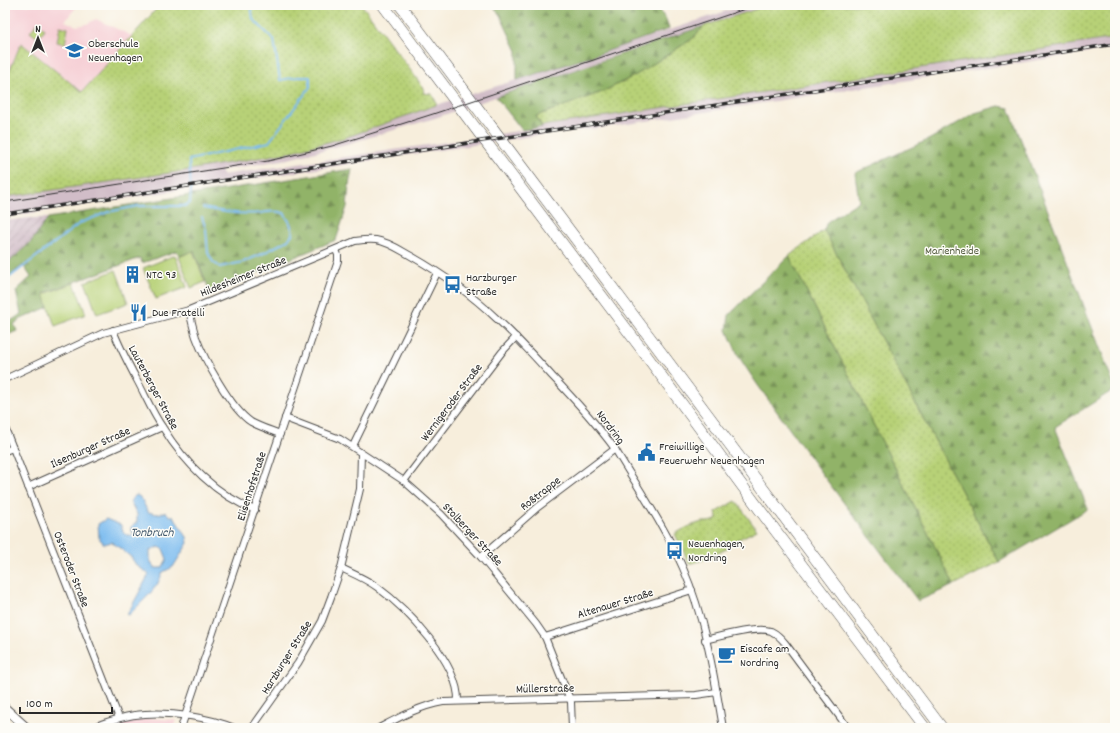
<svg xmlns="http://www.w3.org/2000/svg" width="1120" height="733" viewBox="0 0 1120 733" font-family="Dekko,sans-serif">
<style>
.built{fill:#f6cfd5}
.industrial{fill:url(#industrial-furrows)}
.railway{fill:#d1bdc8}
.grass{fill:url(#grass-dots);stroke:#717e51}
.forest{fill:url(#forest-firs);stroke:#5e6f4a}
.pitch{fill:#b7d177;stroke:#717e51}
.water{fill:#7abbef;stroke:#52738d;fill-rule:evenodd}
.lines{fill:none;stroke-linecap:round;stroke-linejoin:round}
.stream{stroke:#7abbef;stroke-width:2}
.minor-casing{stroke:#4a4846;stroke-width:8}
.tertiary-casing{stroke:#4a4846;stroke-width:10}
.motorway-casing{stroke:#4a4846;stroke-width:12}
.minor{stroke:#fff;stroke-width:6}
.tertiary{stroke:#fff;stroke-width:8}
.motorway{stroke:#fff;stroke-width:11}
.tram{stroke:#2b2b2b;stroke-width:1}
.rail-casing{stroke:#2b2b2b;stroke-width:3.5}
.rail{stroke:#fdfcf7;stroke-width:2;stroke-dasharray:6;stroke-linecap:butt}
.labels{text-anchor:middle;stroke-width:3;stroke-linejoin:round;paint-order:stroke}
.poi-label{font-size:12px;fill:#2b2b2b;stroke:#fdfcf7;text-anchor:start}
.park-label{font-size:12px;fill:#555d42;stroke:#fdfcf7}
.street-label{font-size:12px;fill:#2b2b2b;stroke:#fdfcf7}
.water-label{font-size:13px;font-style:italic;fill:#475d70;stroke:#fdfcf7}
</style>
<defs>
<pattern id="industrial-furrows" width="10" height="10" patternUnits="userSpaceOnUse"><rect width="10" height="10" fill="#d1bdc8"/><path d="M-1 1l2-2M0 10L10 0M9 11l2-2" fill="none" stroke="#aa9aa3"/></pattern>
<pattern id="grass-dots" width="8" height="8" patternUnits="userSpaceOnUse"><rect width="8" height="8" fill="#b7d177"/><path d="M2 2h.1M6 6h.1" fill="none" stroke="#9eb467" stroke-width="1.8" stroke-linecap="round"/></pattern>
<pattern id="forest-firs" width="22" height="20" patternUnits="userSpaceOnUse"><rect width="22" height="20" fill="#91b368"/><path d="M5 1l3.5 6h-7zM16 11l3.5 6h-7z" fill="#779256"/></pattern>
</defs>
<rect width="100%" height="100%" fill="#fdfcf7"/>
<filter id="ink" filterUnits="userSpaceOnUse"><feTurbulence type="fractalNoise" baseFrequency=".025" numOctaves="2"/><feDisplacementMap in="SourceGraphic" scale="8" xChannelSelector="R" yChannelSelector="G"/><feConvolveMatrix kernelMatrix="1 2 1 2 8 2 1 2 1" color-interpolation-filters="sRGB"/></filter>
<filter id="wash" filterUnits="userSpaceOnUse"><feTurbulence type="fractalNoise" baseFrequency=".012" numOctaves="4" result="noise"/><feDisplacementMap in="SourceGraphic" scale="16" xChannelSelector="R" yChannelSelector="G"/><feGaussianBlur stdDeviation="0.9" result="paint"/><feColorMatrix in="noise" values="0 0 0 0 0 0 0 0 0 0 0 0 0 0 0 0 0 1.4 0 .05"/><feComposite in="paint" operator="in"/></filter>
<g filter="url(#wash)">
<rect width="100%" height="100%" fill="#f7eedc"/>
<g class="built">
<path d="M5,5H78L65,21L77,26L87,24L96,19L132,36L82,92L22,43L5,82Z"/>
<path d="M149,718L176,720L173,728H104L133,720Z"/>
</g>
<path class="industrial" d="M30,218H48L31,242L5,266V221Z"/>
<path class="railway" d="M744,5H769L633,49L435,118L350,143L288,159L222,170V175L468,139L542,127V126L1115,38V48L608,127L532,136L407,155L5,217V197L183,171L287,153L347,137L436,105L599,54Z"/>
<g class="grass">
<path d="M160,5H362L420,83L424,90L423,93L432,94L436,102V105L347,137L286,153L183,171L5,197V110L10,98L5,91V82L21,43L82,92Z"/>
<path d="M769,5H1115V38L542,126L536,116L602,92L636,75L692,39L704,26Z"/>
<path d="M824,230L999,562L954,585L789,256Z"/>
<path d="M736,501L757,530L733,542L726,549L711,557L693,563H689L675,534C683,529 693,524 703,522C708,522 711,522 716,520L717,517L716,512Z"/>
</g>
<g class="forest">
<path d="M492,5H657L667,22L669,29L599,54L517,80V51L500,15Z"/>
<path d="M704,26L692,39L636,75L602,92L536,116L542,127L522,130L496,97Z"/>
<path d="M999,106L1009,108L1115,388V389L1055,427L1088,509L999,562L824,230L827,222L859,201L855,173L930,139L975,113Z"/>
<path d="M352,169L349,185L347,207L336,240L210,292L194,251L179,256L177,251L142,263L140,258L44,293L48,307L19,320V321L14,324L17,331L5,336V325L21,314L16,291L31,277L23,265L5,279V266L31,242L48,218Z"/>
<path d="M789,256L954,585L918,601L819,470L757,384L739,357L727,330L729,315Z"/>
</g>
<g class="pitch">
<path d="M37,23L45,29L38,38L30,32Z"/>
<path d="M60,26L68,28L65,44L57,42Z"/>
<path d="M193,251L205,282L191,288L179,257Z"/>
<path d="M175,255L187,287L156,299L143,268Z"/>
<path d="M116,270L128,303L97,314L85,282Z"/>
<path d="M74,283L86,314L55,326L44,294Z"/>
</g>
<path class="water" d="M137,495L141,498L148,512L157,514L166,512L170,516H173L187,537L188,543L173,567L163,572L157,585L147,597L129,615H127L149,574L136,565L131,557L112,542L104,544L99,538L98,524L106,519L121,525C123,534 125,536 134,535L131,530V527L137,522V514L130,502L133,497ZM159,547L163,549L167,559L162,568H154L150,560V550Z"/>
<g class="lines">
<g class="stream">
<path d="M202,217L206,229L208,253L213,262L220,267L243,262L262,254L288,240L293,233L290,223L284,213C272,210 271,212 260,213C241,215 222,212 203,208"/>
<path d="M5,281L80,223L108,212L138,206H184L190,203L191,190L189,160L269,142L310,87V77H298L280,80L274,40L253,19L251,5"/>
</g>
</g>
</g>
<g filter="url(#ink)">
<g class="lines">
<defs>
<g id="minor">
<path d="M189,310C191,319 193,328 196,337C204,359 231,409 251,422C260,427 270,430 280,434"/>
<path d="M113,330C120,348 129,365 138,382C146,397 153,414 163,428C184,462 217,496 255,510"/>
<path d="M5,379L103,333L189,310L355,241C362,240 369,239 376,240C389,242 400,250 411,256C441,273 472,295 497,319C516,336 534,356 552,376C574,399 596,423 615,449C638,488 665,527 683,568C705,618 714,675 723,728"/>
<path d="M285,418L340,439L404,481L441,514L481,557L536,624L545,637L571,702L572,728"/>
<path d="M5,428L119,718"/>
<path d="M353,446L437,273"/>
<path d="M5,451L13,448"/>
<path d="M404,481L502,352L516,337"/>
<path d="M28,487L162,427"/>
<path d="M481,557L538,507L615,449"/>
<path d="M341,568C354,574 366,579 377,587C406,608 459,663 458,701"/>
<path d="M545,637L692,590"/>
<path d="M705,640C721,636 756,626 771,631C777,634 781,638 785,643L848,728"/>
<path d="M91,728C108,721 126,715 145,714C172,712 209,717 234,728"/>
<path d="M181,728L338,261V255L336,250"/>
<path d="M252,728L298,663L322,621L331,597L341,568L360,489L361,454"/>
<path d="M379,728C400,717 420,706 443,702L696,695L717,692"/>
</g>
<path id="tertiary" d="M5,708L27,728"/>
<g id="motorway">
<path d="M383,5L640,347L760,510L925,728"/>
<path d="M400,5L654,343L942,728"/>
</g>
</defs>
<use href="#minor" class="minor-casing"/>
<use href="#tertiary" class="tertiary-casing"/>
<use href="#motorway" class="motorway-casing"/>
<use href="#minor" class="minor"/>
<use href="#tertiary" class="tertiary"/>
<use href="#motorway" class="motorway"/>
<path class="tram" d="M5,202L268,161L332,146L433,114L757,5"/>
<defs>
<path id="rail" d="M5,214L1115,44"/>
</defs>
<use href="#rail" class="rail-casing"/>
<use href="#rail" class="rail"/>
</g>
</g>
<defs>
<symbol id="school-bare" viewBox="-9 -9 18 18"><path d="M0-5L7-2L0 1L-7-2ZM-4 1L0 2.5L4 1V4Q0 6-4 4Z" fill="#1f6fb2" stroke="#fdfcf7" stroke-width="2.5" paint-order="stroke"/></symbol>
<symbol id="building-bare" viewBox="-9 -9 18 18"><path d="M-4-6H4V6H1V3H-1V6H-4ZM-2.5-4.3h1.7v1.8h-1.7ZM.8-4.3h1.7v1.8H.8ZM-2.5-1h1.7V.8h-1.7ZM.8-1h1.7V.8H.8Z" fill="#1f6fb2" stroke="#fdfcf7" stroke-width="2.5" paint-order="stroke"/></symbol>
<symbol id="bus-bare" viewBox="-9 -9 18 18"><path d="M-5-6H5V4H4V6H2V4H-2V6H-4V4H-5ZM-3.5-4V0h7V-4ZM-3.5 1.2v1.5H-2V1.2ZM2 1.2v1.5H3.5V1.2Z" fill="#1f6fb2" stroke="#fdfcf7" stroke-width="2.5" paint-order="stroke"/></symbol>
<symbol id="restaurant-bare" viewBox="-9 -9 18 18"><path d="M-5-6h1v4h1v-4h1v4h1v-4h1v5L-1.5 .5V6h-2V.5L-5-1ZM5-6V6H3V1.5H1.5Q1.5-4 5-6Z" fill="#1f6fb2" stroke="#fdfcf7" stroke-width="2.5" paint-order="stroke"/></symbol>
<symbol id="civic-bare" viewBox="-9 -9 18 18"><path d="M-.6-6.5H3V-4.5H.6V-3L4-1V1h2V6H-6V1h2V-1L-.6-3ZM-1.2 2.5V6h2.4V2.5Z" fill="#1f6fb2" stroke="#fdfcf7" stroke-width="2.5" paint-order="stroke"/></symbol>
<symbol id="cafe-bare" viewBox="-9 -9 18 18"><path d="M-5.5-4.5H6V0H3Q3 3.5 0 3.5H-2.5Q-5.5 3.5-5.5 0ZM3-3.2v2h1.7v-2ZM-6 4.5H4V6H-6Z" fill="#1f6fb2" stroke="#fdfcf7" stroke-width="2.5" paint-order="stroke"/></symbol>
</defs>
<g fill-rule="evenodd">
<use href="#school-bare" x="62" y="38" width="25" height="25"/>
<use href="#building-bare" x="120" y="262" width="25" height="25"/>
<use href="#bus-bare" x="440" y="272" width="25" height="25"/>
<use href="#restaurant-bare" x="126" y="300" width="25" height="25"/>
<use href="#civic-bare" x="634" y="440" width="25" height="25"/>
<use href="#bus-bare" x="662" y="538" width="25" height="25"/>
<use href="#cafe-bare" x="714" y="642" width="25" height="25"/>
</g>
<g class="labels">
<g class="poi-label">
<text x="88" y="47">Oberschule<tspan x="88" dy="14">Neuenhagen</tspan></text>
<text x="146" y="278">NTC 93</text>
<text x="466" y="281">Harzburger<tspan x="466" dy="14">Straße</tspan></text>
<text x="152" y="316">Due Fratelli</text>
<text x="659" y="450">Freiwillige<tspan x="659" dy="14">Feuerwehr Neuenhagen</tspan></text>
<text x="688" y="547">Neuenhagen,<tspan x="688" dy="14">Nordring</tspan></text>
<text x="740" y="652">Eiscafe am<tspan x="740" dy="14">Nordring</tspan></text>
</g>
<g class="park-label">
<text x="952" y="254">Marienheide</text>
</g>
<g class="street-label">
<text transform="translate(243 276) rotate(-22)" y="4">Hildesheimer Straße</text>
<text transform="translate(154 387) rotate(62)" y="4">Lauterberger Straße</text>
<text transform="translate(451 402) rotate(-53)" y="4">Wernigeroder Straße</text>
<text transform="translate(611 427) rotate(53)" y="4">Nordring</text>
<text transform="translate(90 447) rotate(-24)" y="4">Ilsenburger Straße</text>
<text transform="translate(251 486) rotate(-72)" y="4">Elisenhofstraße</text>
<text transform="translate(540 493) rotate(-38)" y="4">Roßtrappe</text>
<text transform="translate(473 534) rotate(47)" y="4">Stolberger Straße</text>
<text transform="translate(72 569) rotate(69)" y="4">Osteroder Straße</text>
<text transform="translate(615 603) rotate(-17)" y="4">Altenauer Straße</text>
<text transform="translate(286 657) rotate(-58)" y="4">Harzburger Straße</text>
<text transform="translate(545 688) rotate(-1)" y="4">Müllerstraße</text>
</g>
<g class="water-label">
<text x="152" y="536">Tonbruch</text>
</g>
</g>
<rect width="1120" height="733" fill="none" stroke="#fdfcf7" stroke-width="20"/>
<g transform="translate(38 38)" stroke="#fdfcf7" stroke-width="3" paint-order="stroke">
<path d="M0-3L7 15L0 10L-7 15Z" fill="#2b2b2b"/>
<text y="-6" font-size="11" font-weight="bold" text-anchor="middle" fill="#2b2b2b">N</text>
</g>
<path d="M20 707v6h92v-6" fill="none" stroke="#2b2b2b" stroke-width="2"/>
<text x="26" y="707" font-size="12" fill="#2b2b2b" stroke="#fdfcf7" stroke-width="3" paint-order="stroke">100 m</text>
</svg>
